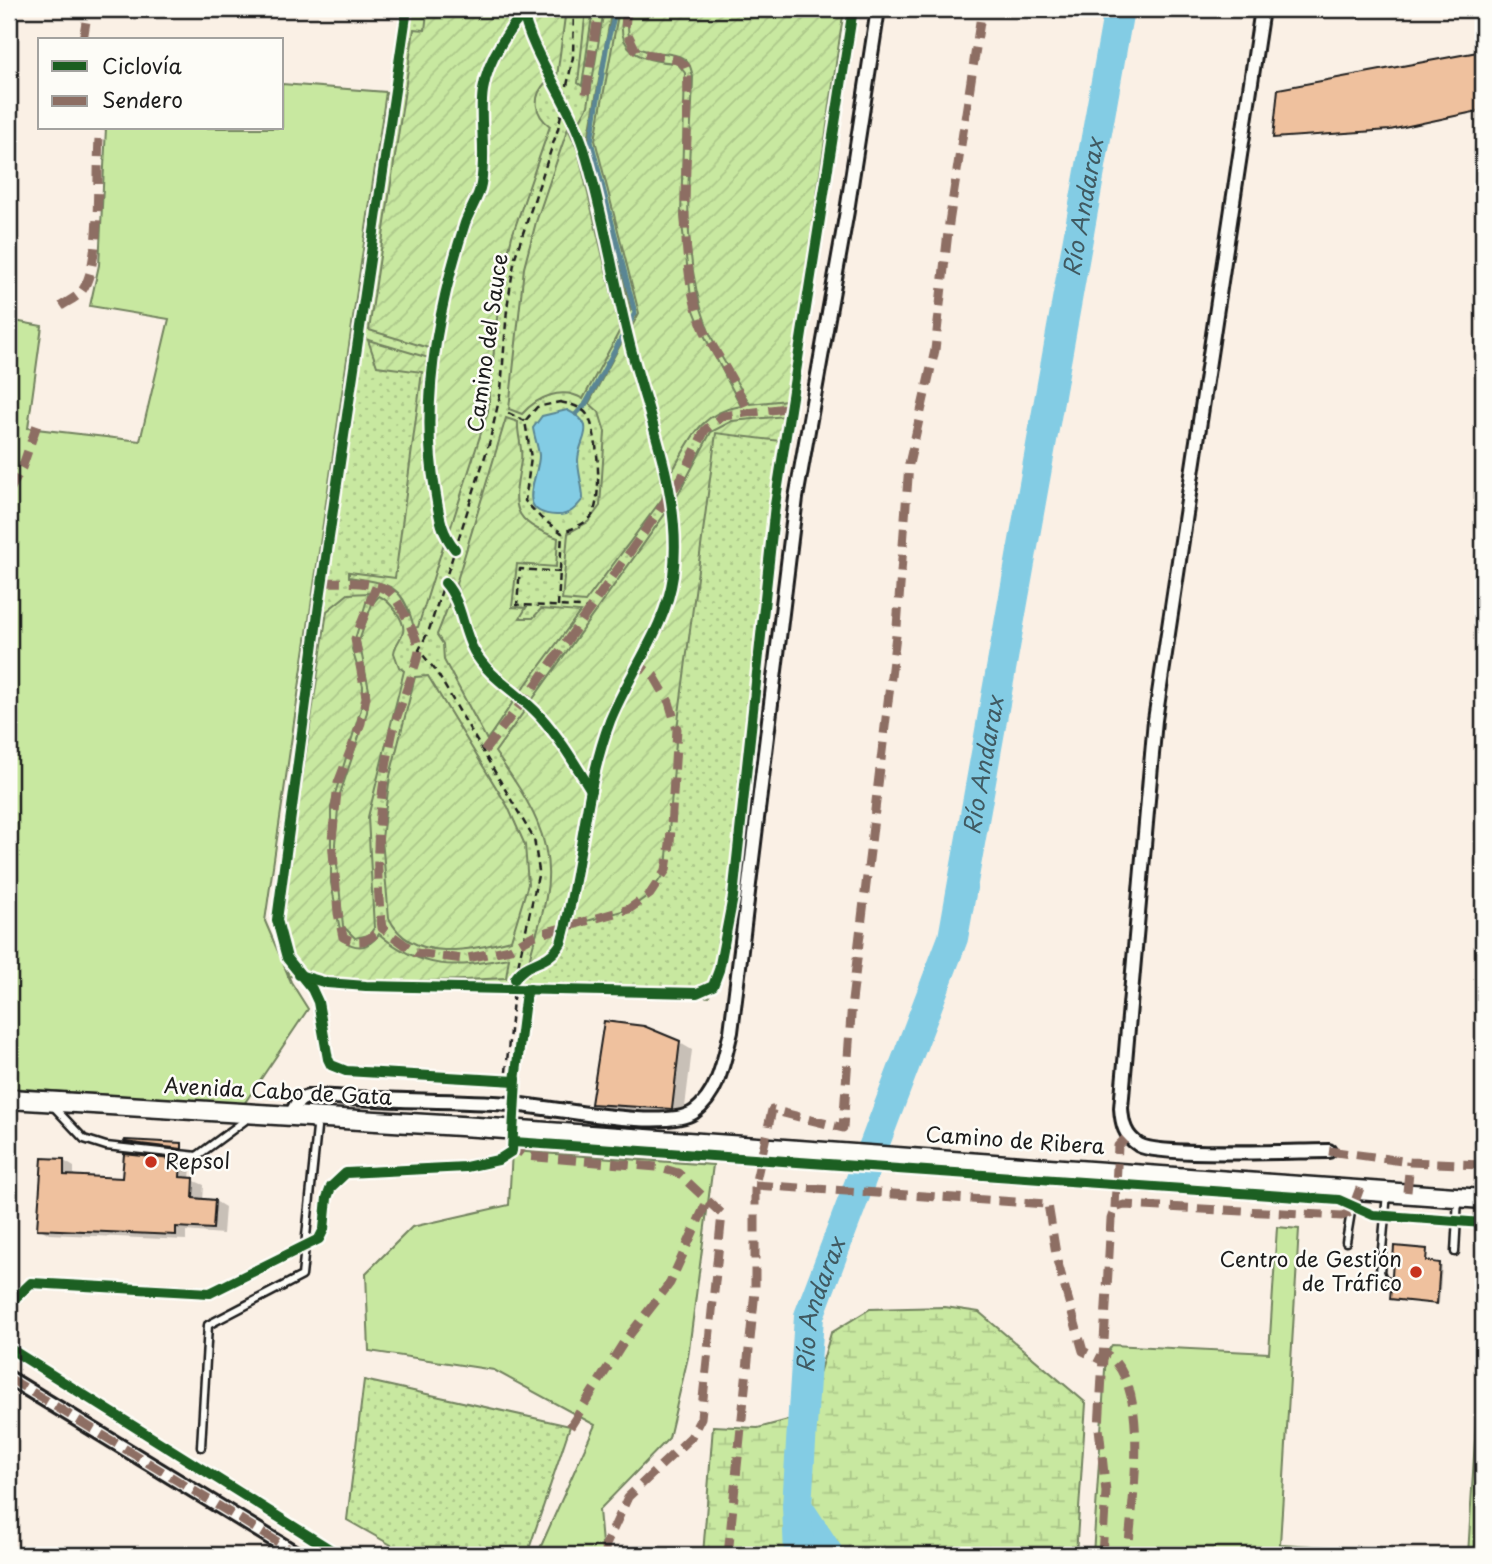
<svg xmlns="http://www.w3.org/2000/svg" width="1492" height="1564" viewBox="0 0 1492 1564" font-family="'Playpen Sans',sans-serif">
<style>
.grass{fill:#c8e8a0;stroke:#72825e;stroke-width:2}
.wetland{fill:url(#wetland-marsh);stroke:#72825e;stroke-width:2}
.park{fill:url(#park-dots);stroke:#72825e;stroke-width:2}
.garden{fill:url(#garden-furrows);stroke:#72825e;stroke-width:2}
.water{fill:#83cce4;stroke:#5a8694;stroke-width:2}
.shadow{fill:#0003}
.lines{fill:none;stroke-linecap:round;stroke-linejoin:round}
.stream{stroke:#5a8694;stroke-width:5}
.river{stroke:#83cce4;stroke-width:30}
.building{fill:#efc19e;stroke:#1c1c1c;stroke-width:2}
.lane-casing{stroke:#1c1c1c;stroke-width:11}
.street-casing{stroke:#1c1c1c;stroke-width:18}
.secondary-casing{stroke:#1c1c1c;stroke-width:23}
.path{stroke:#1c1c1c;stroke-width:2.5;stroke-dasharray:7 5;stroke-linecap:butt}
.lane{stroke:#fdfcf7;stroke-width:6}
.street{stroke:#fdfcf7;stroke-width:12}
.secondary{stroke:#fdfcf7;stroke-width:18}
.quiet{stroke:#8d6e63;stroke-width:9;stroke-dasharray:18 9;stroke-linecap:butt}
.cycleway-casing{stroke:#fdfcf7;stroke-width:15}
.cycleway{stroke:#1b5e20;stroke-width:10}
.poi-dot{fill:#c8321e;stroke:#fdfcf7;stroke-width:2.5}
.labels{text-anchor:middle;stroke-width:5;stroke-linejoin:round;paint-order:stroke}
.street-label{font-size:21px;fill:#1c1c1c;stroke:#fdfcf7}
.poi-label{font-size:21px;fill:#1c1c1c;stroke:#fdfcf7;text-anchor:start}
.water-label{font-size:23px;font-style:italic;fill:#405a62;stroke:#fdfcf7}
</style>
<defs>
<pattern id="wetland-marsh" width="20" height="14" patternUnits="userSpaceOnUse" patternTransform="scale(1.75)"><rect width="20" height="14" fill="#c8e8a0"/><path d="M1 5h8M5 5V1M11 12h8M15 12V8" fill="none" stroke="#abc689"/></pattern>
<pattern id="park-dots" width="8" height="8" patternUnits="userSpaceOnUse" patternTransform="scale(1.75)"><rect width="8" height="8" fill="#c8e8a0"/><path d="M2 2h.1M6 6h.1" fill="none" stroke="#abc689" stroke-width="1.8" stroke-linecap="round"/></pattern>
<pattern id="garden-furrows" width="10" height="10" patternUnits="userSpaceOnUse" patternTransform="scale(1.75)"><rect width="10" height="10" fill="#c8e8a0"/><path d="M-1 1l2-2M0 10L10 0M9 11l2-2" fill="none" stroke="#abc689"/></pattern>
</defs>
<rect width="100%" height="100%" fill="#faf0e5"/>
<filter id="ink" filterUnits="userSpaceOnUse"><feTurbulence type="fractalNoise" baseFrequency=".0143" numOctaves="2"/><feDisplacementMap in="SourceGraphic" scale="14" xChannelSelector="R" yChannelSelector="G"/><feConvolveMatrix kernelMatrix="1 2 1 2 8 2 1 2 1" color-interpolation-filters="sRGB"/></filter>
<g filter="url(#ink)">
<g class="grass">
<path d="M282,84L386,92L265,921L291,982L308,1009L244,1104L9,1088V320L42,326L28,428L140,441L169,319L90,306L99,265L106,128H282Z"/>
<path d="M512,1151L713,1165L688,1357L669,1438L599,1510L603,1555H537L595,1425L494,1370L369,1351L366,1273L412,1227L509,1205Z"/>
<path d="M1277,1227L1299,1229L1280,1544L1468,1555L1483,1307V1555H1093L1106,1354L1112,1345L1269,1353Z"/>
</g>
<path class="wetland" d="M945,1307L979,1312L1086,1403L1076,1555H703L713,1426L758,1428L807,1415L831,1333L870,1309Z"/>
<g class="park">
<path d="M405,9H852L787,426L751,690L728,904L709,997L288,976L287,946L281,923L284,899L283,863Z"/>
<path d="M364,1380L570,1426L527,1555H409L347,1520Z"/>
</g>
<g class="garden">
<path d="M417,9H517L518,14L494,47L479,79L478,172L453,256L432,349L369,330L414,29L425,30L427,13Z"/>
<path d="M527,9H566L557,77C539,65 532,29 527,9Z"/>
<path d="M586,9H593L582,86L578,83Z"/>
<path d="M604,9H612L588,140L631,310L626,317L578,124L588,106Z"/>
<path d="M619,9H624C613,52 641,61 677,63L685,73L681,216L692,305L703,333L741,406C698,413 691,440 670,475L631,328L639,313L595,140Z"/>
<path d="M631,9H844L787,400L750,404C736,380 718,355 708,329C677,249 691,159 693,77C691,69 690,62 683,58C662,45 616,66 631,9Z"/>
<path d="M521,22L546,82C532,97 534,114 550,126L512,236L500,288L488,411L448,536C415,444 437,344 462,253C468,229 480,207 485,182C488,166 485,146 484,129C481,85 495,56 521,22Z"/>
<path d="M568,128L578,151L620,330L583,399C562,386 537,397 522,414L509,409L524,268L536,222Z"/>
<path d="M624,338L662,467L664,488L662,499L585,602L562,600L568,533L588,522L600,506L605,432L599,412L589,403Z"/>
<path d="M368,340L429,358L424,438L436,521L444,543L418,627L414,628C403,584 390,584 349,577V572L395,578L422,372L377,366Z"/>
<path d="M785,416L780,441L716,433L677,729L666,870L650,894L629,909L566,927C559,950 552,960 528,966C532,943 542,921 546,897C557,840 526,797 495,752L670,507L673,577L663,614L674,588L677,562L674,502L711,432L732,421Z"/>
<path d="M506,418L518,422C517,435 523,448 521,461C513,506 509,520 558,538L556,567L517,564L512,607L526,608L520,618H533L541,609L580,612L519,694L479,651L456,584Z"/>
<path d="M369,593L352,649L363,686V702L331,807V883L342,940C357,950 369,949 379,934C423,971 455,968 509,958L506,978C457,981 409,982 360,980C344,980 322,981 307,974C288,965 285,940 281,923L327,611L348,594Z"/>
<path d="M379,596C389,600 406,621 403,632C401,640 395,644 394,653L399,667L404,671L368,817L374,928L369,935L355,938L343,926L335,844L339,797L367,712L369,690L359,641L372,604Z"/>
<path d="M451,599L473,657L515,699L487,740L444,660L443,644L437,635Z"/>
<path d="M428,676L508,807L525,845L528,884L511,940C473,950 411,964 389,918L382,839L385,813L390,776L415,677Z"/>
</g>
<path class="water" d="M567,410C600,426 579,437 578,460C578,473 583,486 583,499C576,508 569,516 556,515C512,513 540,476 539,455C538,446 534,436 533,428L542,416Z"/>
<g class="shadow">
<path d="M1481,54L1483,111L1393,130L1274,137Z"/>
<path d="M680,1043L692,1050L684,1115L605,1111L593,1104Z"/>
<path d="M64,1161L74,1167V1177L124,1180L181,1162L191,1168L190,1179L204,1185L203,1201H215L225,1207L223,1234L186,1231V1240L49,1234L39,1228Z"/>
<path d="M1426,1250L1427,1263L1442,1266L1439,1304L1392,1298Z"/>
</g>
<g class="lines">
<path class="stream" d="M576,414L585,405L635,313L591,141L607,44L616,9"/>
<g class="river">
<path d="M797,1506L829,1555"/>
<path id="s1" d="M799,1555L797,1506L809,1316L953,938L1119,9"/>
</g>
</g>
<g class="building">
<path d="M1483,51V110L1390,130L1273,138L1278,89Z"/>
<path d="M604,1021L644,1026L680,1041L672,1109L591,1104Z"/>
<path d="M125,1140L182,1143V1149L124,1142Z"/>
<path d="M124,1154L181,1160L180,1177L194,1178L193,1198L215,1200L213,1229L176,1227V1235L37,1229L42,1158L64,1159V1175L122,1178Z"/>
<path d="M1394,1246L1427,1249L1426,1261L1440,1263L1437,1304L1390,1299L1391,1288L1397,1282L1392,1276Z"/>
</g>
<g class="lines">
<defs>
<g id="lane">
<path d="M52,1105L84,1139L106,1146L197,1156L247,1119"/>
<path d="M1387,1193L1380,1272L1383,1279L1391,1282"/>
<path d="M1346,1242L1351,1212"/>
<path d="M1455,1252L1458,1198"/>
<path d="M201,1447L208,1325L302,1276L317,1128L311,1121"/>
</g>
<g id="street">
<path d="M1262,9L1155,720L1121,1108C1122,1124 1125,1136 1139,1145C1160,1157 1297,1151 1329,1151"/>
<path d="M291,1116C297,1099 302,1096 319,1096C383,1101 447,1100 510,1104C549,1106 664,1132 694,1112C719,1094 724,1059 731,1032L796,498L847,211L878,9"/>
<path d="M9,1378L299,1555"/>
</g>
<path id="secondary" d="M9,1099L477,1127L1483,1199"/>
</defs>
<use href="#lane" class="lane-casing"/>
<use href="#street" class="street-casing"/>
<use href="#secondary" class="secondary-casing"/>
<g class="path">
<path d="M560,402C569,404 577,405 585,412C599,426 603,502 591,517C585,524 571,529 562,533L541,518L525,501L531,458L525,421L537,407Z"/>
<path d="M508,413L525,421"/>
<path d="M560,572L520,569L517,605L583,607L589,610"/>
<path d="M558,606L562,533"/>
<path d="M506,1072L515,979L539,871L534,839L436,671L419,650L429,630L489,444L501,391L507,308L515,257L558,129L573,57L574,9"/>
</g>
<use href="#lane" class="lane"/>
<use href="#street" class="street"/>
<use href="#secondary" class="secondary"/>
<g class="quiet">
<path d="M627,9L625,28L636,51C650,58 677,54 686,67C691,74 684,195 685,216C686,252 689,299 705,332C719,359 737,384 748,412"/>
<path d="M83,40L88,9"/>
<path d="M586,94L599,9"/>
<path d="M61,306C67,302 74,299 79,294C104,272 95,164 100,128"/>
<path d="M9,492L22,468L39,419"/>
<path d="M323,582C341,583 377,580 391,593C399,600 418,639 419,650C419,659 398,711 394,726C379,793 373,861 382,928L416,953L463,959L510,949L533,936L629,909L650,894L666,870L670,844L677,729L669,702L654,676L636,663"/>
<path d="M376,587L355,639L366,697L361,723L338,783L332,840L338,913L343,937C361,946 368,941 382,928"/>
<path d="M484,751L538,682L654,518L682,477L705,430L723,416L786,408"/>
<path d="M520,1137V1151L526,1156L657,1167L678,1173L722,1214L701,1418L691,1437L628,1497L605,1547L606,1555"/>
<path d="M1329,1151L1410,1162L1483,1165"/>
<path d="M755,1185L1048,1204L1057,1260L1083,1351L1101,1360L1106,1354C1153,1384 1131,1507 1128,1555"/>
<path d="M1407,1192L1410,1162"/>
<path d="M1115,1208L1118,1146L1128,1136"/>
<path d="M9,1378L299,1555"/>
<path d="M570,1427L624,1342L670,1283L708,1199"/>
<path d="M728,1555L755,1291V1185L772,1110L843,1128L852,1001L897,627L909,464L935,350L949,223L982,9"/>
<path d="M1102,1555L1106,1492L1099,1428L1111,1219L1115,1208L1124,1205L1342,1216L1351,1212L1360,1188"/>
</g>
<defs>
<g id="cycleway">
<path d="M407,9L319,605L277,920L287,958L312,989L318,1002L328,1059L331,1065L346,1071L515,1081L526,992L530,989"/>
<path d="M455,549C440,531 439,514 435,490C420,404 438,307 465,223C470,210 479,197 481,184C490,130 467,98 501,44C508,33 513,23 523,15"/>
<path d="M445,583C462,602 462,629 474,651C489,678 519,693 539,715C560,738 575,764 591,790"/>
<path d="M299,975L327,983L366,986L697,993L713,986L719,970L733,897L775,505L853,9"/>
<path d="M515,979C527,959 547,967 561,943C582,871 583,793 610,721C629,673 666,628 673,576C683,499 650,422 631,349C614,283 604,214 584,149C569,100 533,59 522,9"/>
<path d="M514,1142L1339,1200L1373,1215L1483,1223"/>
<path d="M9,1304L31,1283L210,1293L319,1239L324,1229L327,1198L331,1187L346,1173L466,1167L498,1160L512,1151L516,1079"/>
<path d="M9,1348L339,1555"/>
</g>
</defs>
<use href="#cycleway" class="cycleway-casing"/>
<use href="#cycleway" class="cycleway"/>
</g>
</g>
<g class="poi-dot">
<circle cx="151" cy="1162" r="7"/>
<circle cx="1416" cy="1272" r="7"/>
</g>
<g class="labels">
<g class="street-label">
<text transform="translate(488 343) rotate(-82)" y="7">Camino del Sauce</text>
<text transform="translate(278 1092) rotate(3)" y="7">Avenida Cabo de Gata</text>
<text transform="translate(1015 1141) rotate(4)" y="7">Camino de Ribera</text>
</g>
<g class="poi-label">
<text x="165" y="1169">Repsol</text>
<text x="1402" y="1267" text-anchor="end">Centro de Gestión<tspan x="1402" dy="24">de Tráfico</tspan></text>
</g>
<g class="water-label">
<text dy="8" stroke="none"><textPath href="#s1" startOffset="1386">Río Andarax</textPath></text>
<text dy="8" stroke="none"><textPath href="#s1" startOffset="819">Río Andarax</textPath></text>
<text dy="8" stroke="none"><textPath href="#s1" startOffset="252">Río Andarax</textPath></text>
</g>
</g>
<rect width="1492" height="1564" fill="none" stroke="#fdfcf7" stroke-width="35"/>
<rect x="18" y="18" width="1457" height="1529" fill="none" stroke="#1c1c1c" stroke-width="2.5" filter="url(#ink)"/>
<rect x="38" y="38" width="245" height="91" fill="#fdfcf7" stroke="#a3a29f" stroke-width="2"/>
<rect x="52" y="61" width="35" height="10" fill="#1b5e20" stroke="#a3a29f" stroke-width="2"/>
<text x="102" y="74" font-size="21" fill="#1c1c1c">Ciclovía</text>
<rect x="52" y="96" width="35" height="10" fill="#8d6e63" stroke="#a3a29f" stroke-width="2"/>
<text x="102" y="108" font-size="21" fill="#1c1c1c">Sendero</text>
</svg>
